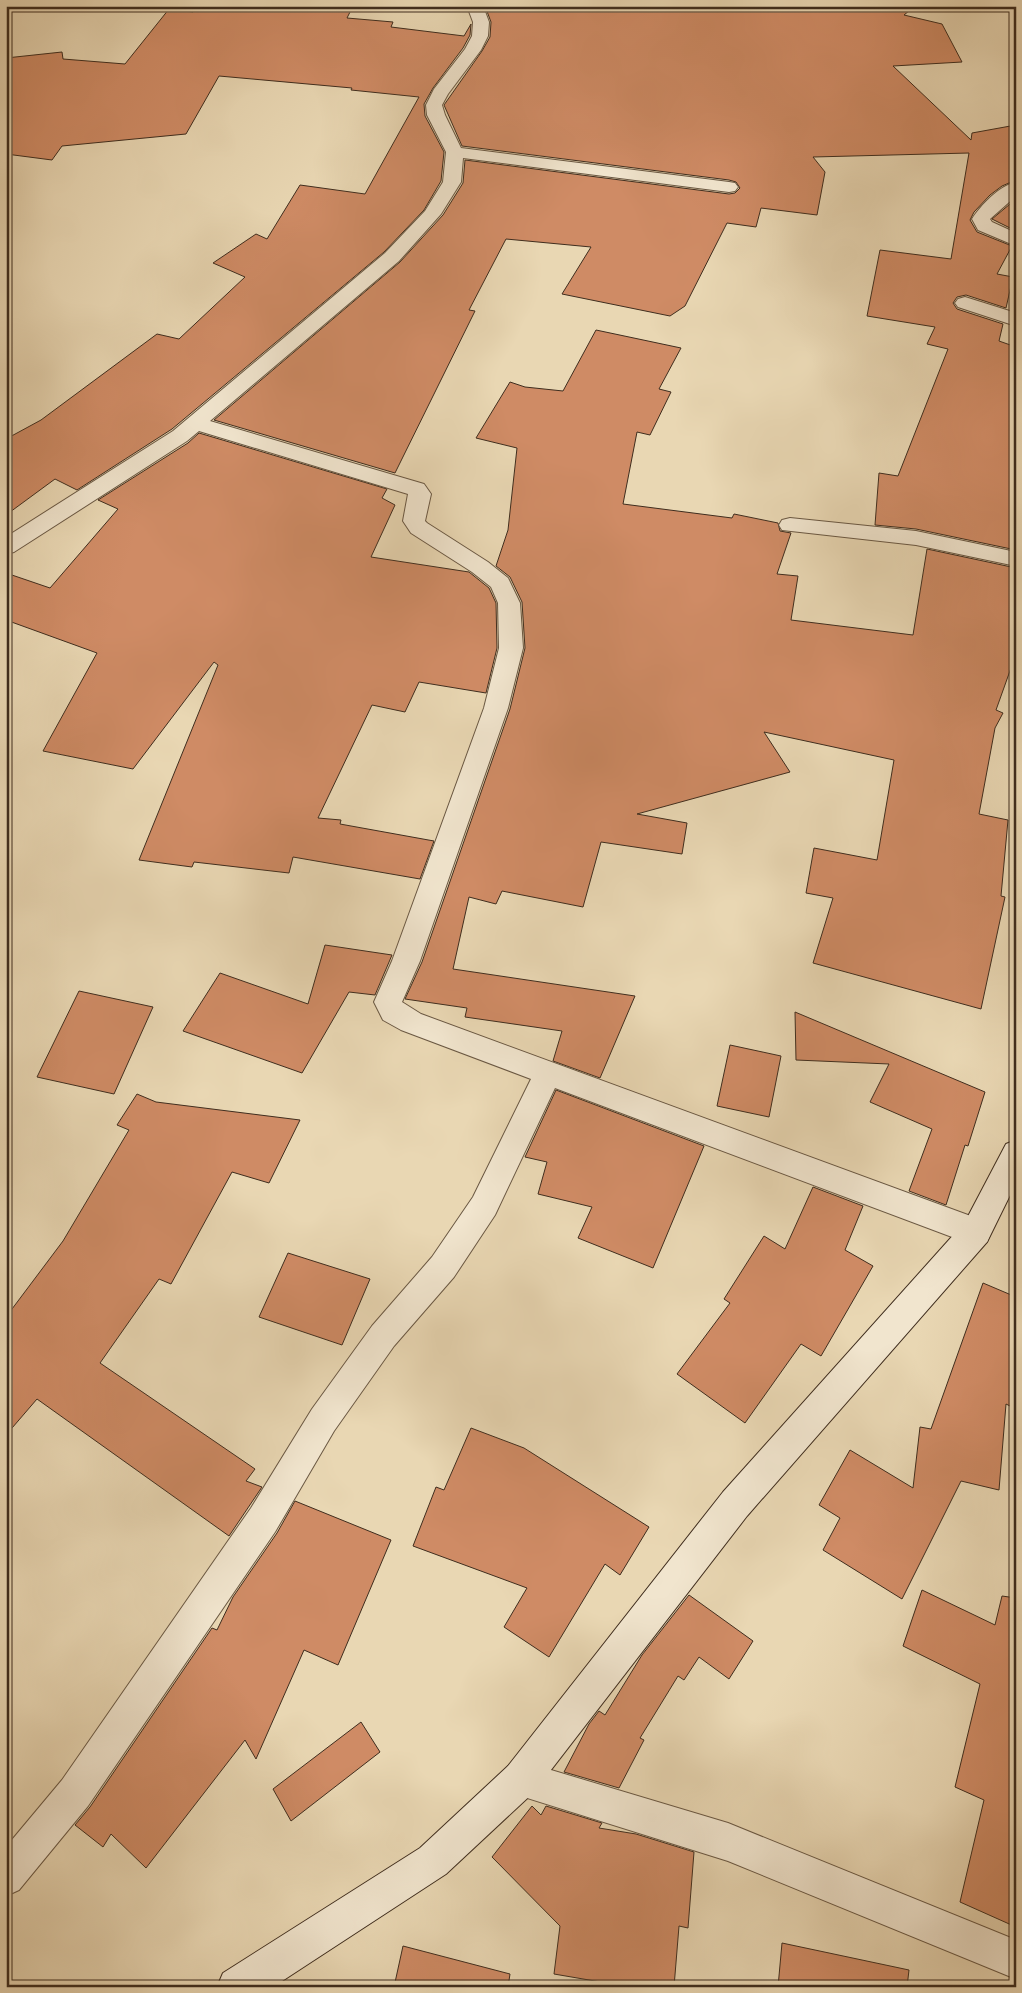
<svg xmlns="http://www.w3.org/2000/svg" width="1022" height="1993" viewBox="0 0 1022 1993" font-family="'Old Standard TT',serif">
<style>
.building{fill:#cf8b65;stroke:#3f2d1e}
.lines{fill:none;stroke-linecap:round;stroke-linejoin:round}
.street-casing{stroke:#6a5843;stroke-width:2}
.secondary-casing{stroke:#3f2d1e;stroke-width:2}
.street{fill:#f1e5ce;fill-rule:evenodd}
.secondary{fill:#f1e5ce;fill-rule:evenodd}
</style>
<rect width="100%" height="100%" fill="#e9d7b3"/>
<filter id="stains"><feTurbulence type="fractalNoise" baseFrequency=".004" numOctaves="4"/><feColorMatrix values="0 0 0 0 .2 0 0 0 0 .09 0 0 0 0 .02 0 0 0 .5 -.17"/></filter>
<radialGradient id="worn" r=".72"><stop offset=".6" stop-color="#630" stop-opacity="0"/><stop offset="1" stop-color="#630" stop-opacity=".3"/></radialGradient>
<g class="building">
<path d="M196,6H353L347,18L393,22L391,27L464,36L471,24L470,35L463,48L433,88L424,104L425,116L444,152L441,181L424,210L384,252L172,429L77,490L55,479L6,515V439L41,420L157,334L179,339L245,277L213,263L256,234L267,239L300,185L365,194L419,97L351,90L352,88L219,76L186,134L62,146L52,160L6,154V58L62,52L63,59L125,64L169,9L193,12Z"/>
<path d="M485,6H915L904,15L942,24L962,62L893,66L971,140L972,133L1016,125V180L1002,186L990,195L974,212L970,220L977,232L1012,246L997,274L1013,277L1006,308L966,295L957,297L953,303L957,309L1003,324L999,341L1016,347V550L916,529L875,525L879,473L898,476L948,349L927,344L935,327L867,316L880,250L951,259L969,153L813,157L825,172L817,215L761,208L756,227L727,223L685,306L670,316L562,294L591,247L506,239L469,310L475,311L395,473L214,420L400,262L443,215L463,183L465,160L729,194L735,193L740,188L736,182L729,180L462,146L444,105L482,51L490,37L491,22Z"/>
<path d="M1016,199V231L992,219Z"/>
<path d="M596,330L681,348L659,389L671,392L650,435L637,432L623,504L732,518L734,514L778,523L780,531L791,533L777,574L798,576L791,620L913,635L927,549L1016,568V654L996,710L1003,713L995,728L979,814L1008,820L1001,896L1005,897L981,1009L813,963L833,898L806,893L814,848L877,860L894,760L764,732L790,772L637,814L687,823L682,854L601,842L583,907L502,891L496,904L469,897L453,969L635,996L600,1078L553,1061L562,1031L465,1017L467,1008L405,999L422,962L510,709L525,648L522,602L510,577L496,566L508,530L517,448L476,438L510,382L525,387L563,391Z"/>
<path d="M199,433L387,489L382,498L395,505L371,557L469,572L489,588L496,603L497,648L486,693L419,682L405,712L372,705L318,818L341,820L340,824L434,841L420,879L293,857L289,873L194,862L192,867L139,860L218,665L214,662L133,769L43,751L97,653L6,620V573L50,588L118,509L98,500L188,443Z"/>
<path d="M325,945L392,955L375,995L349,992L302,1073L183,1031L220,973L308,1004Z"/>
<path d="M79,991L153,1007L114,1094L37,1077Z"/>
<path d="M795,1012L985,1092L968,1146L965,1145L946,1205L909,1191L932,1129L870,1102L889,1064L796,1060Z"/>
<path d="M730,1045L781,1056L769,1117L717,1106Z"/>
<path d="M556,1090L704,1146L653,1268L578,1238L592,1207L538,1194L547,1162L525,1157Z"/>
<path d="M137,1094L156,1102L300,1120L269,1183L232,1172L171,1284L159,1279L100,1363L255,1469L246,1481L262,1487L229,1536L37,1399L6,1435V1317L63,1241L129,1130L117,1125Z"/>
<path d="M813,1187L863,1206L845,1250L873,1266L821,1356L801,1344L745,1423L677,1374L730,1303L724,1299L764,1236L785,1249Z"/>
<path d="M288,1253L370,1279L342,1345L259,1317Z"/>
<path d="M983,1283L1016,1297V1409L1006,1404L999,1490L961,1481L902,1599L823,1550L840,1518L819,1505L850,1450L913,1488L920,1427L931,1429Z"/>
<path d="M471,1428L524,1448L649,1527L620,1575L605,1564L549,1657L504,1627L527,1588L413,1546L436,1487L444,1490Z"/>
<path d="M295,1501L391,1540L338,1665L304,1650L256,1759L245,1740L146,1868L111,1834L103,1847L75,1825L90,1807L212,1628L217,1630L233,1597L277,1533Z"/>
<path d="M922,1590L995,1625L1002,1596L1016,1598V1927L960,1902L984,1800L955,1787L980,1684L903,1646Z"/>
<path d="M689,1595L753,1641L729,1679L699,1657L684,1680L678,1676L640,1738L644,1740L619,1788L564,1772L589,1724L599,1711L605,1715L642,1655Z"/>
<path d="M361,1722L380,1752L291,1821L273,1789Z"/>
<path d="M532,1806L541,1815L546,1806L602,1823L599,1828L636,1834L694,1852L688,1928L679,1926L674,1987H630L554,1974L560,1926L492,1857Z"/>
<path d="M782,1943L909,1970L907,1987H778Z"/>
<path d="M403,1946L510,1974L508,1987H394Z"/>
</g>
<g class="lines">
<defs>
<g id="street">
<path d="M467,6H483L489,22L488,36L481,50L448,94L442,105L445,115L461,148L729,182L735,183L738,187L735,191L729,192L463,158L461,182L441,214L399,261L210,421L424,484L431,494L425,521L427,523L488,562L508,578L520,603L523,648L508,708L420,961L402,1002L421,1014L987,1222L991,1232L987,1242L976,1246L555,1088L495,1215L454,1277L394,1346L334,1431L275,1532L88,1806L19,1890L6,1896V1847L62,1780L251,1508L312,1409L372,1326L432,1257L473,1197L531,1079L401,1030L383,1020L374,1002L392,961L484,708L499,648L498,603L491,587L472,572L411,533L403,521L408,494L199,431L187,441L14,552L6,554V537L173,431L385,253L425,211L443,182L446,152L427,115L426,105L434,89L465,49L472,36L473,22Z"/>
<path d="M1016,182V196L990,219L992,222L1016,233V246L978,230L972,219C981,205 999,186 1016,182Z"/>
<path d="M965,297L1016,313V326L958,307L955,303L958,299Z"/>
<path d="M790,518L916,531L1016,552V566L916,545L782,530L779,525L782,520Z"/>
<path d="M521,1761L728,1823L1016,1940V1979L728,1861L508,1792L503,1779L508,1766Z"/>
</g>
<path id="secondary" d="M1016,1140V1183L987,1242L747,1516L534,1792L446,1874L273,1987H217L223,1973L420,1848L508,1766L723,1492L965,1222L1006,1144Z"/>
</defs>
<use href="#street" class="street-casing"/>
<use href="#secondary" class="secondary-casing"/>
<use href="#street" class="street"/>
<use href="#secondary" class="secondary"/>
</g>
<rect width="1022" height="1993" fill="none" stroke="#e9d7b3" stroke-width="25"/>
<rect x="8" y="8" width="1007" height="1978" fill="none" stroke="#3f2d1e" stroke-width="2.5"/>
<rect x="12" y="12" width="997" height="1968" fill="none" stroke="#3f2d1e"/>
<rect width="100%" height="100%" filter="url(#stains)"/>
<rect width="100%" height="100%" fill="url(#worn)"/>
</svg>
